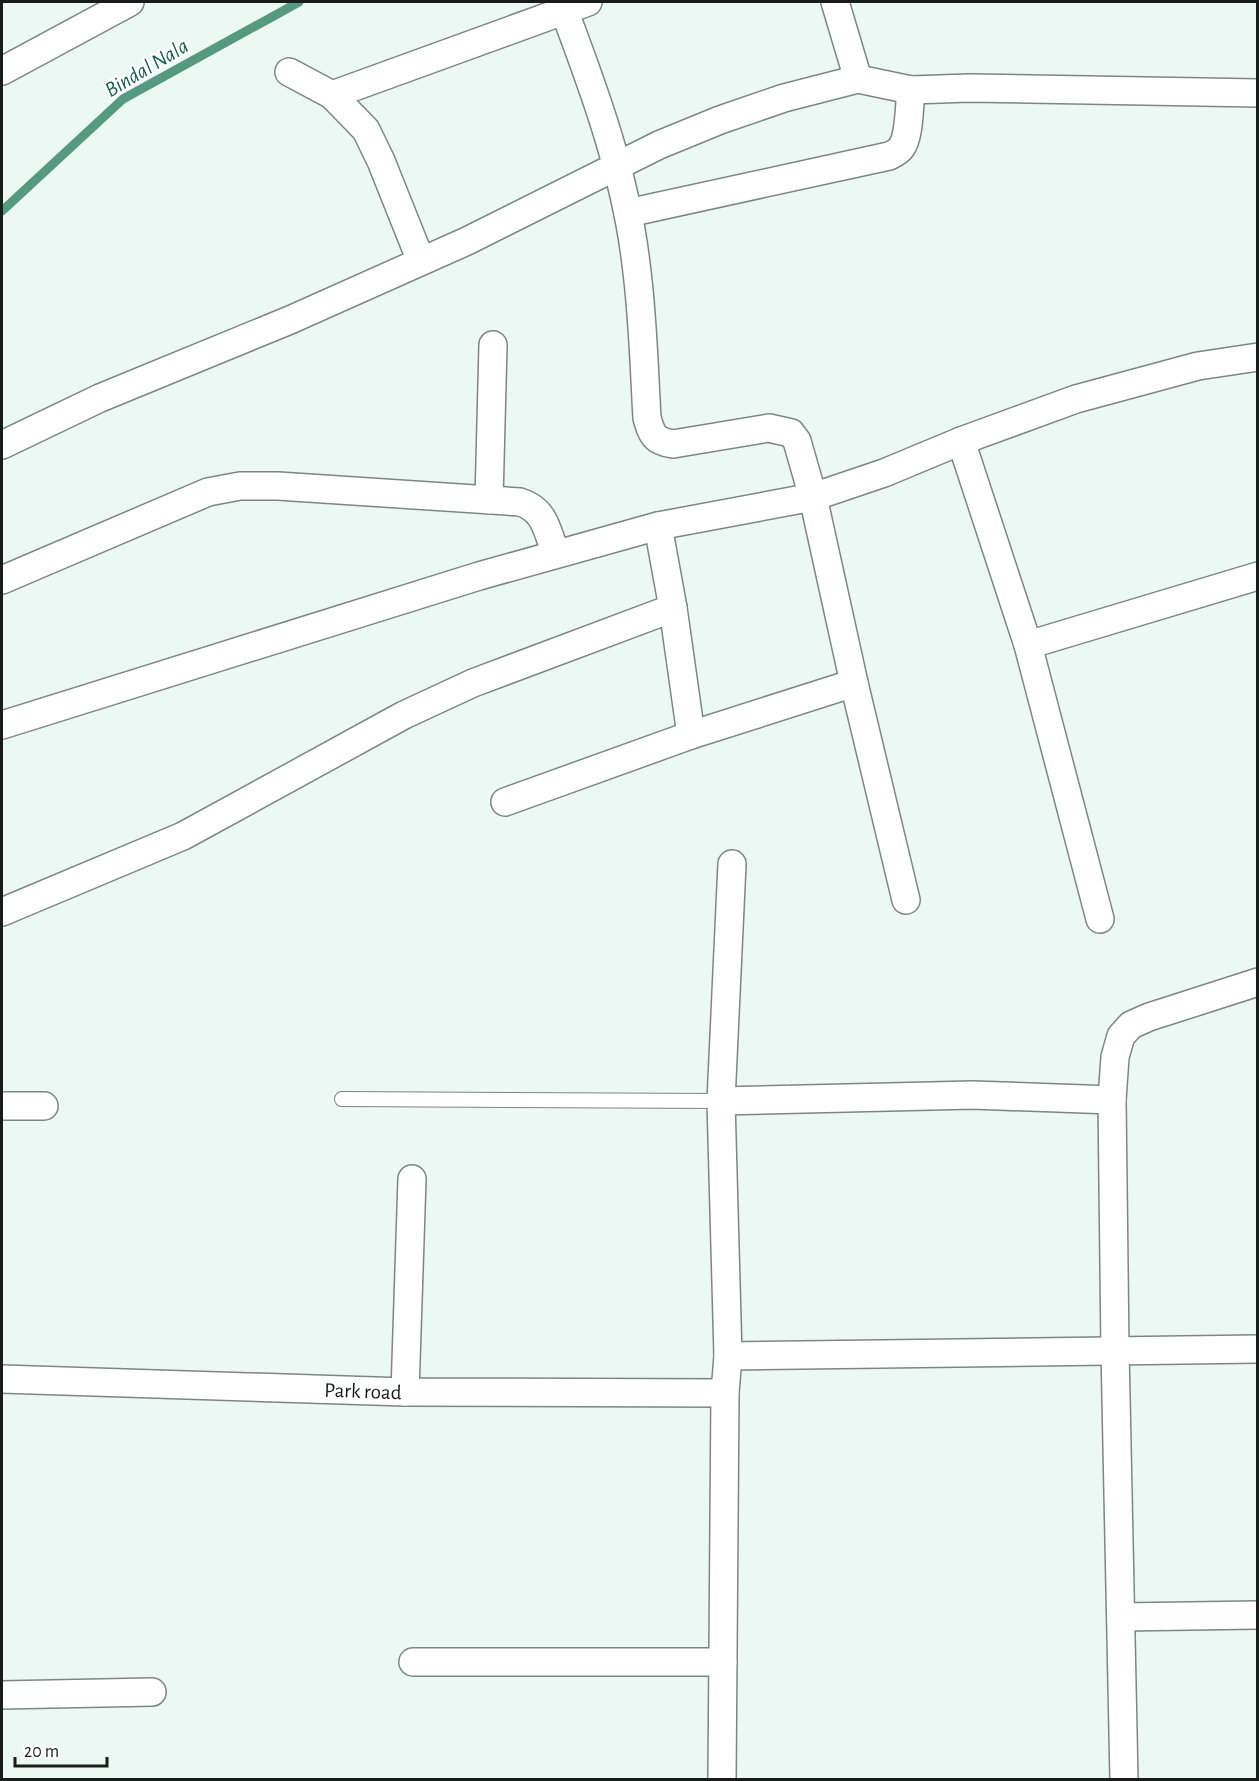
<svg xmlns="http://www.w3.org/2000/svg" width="1259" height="1781" viewBox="0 0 1259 1781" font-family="'Alegreya Sans',sans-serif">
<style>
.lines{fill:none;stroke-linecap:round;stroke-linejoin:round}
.stream{stroke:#569981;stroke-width:9}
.service-casing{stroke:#7c8782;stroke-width:16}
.minor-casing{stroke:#7c8782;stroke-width:30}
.service{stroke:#fff;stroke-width:14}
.minor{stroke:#fff;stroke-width:27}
.labels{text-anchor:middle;stroke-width:5;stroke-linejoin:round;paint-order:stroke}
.street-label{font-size:21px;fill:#181c1a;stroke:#fff}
.water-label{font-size:22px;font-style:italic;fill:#145f49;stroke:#fff}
</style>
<rect width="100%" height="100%" fill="#ecf8f3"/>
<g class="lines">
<path class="stream" d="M2,211L123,99L299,2"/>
<defs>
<path id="service" d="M342,1099L721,1101"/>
<g id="minor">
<path d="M835,2L858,79"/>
<path d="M564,10C595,92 626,177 636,264C643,315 644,367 647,418C652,435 654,441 673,444L769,428L791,433L797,441L813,497L854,683L906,900"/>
<path d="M2,71L130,2"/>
<path d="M289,72L332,95L366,130L381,161L421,261"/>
<path d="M332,95L588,2"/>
<path d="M628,213L889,156C893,154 898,152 901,148C910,136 909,105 911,90"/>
<path d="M961,441L1028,645L1100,919"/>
<path d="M2,445L100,398L290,320L467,241L659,145L720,120L784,98L858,79L911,90L969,88L1258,93"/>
<path d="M489,500L493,345"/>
<path d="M2,580L208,492L240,486H278L520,502C546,510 547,532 556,554"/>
<path d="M673,608L691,735"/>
<path d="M1028,645L1258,576"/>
<path d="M2,725L479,576L658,526L813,497L884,473L961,441L1076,399L1198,366L1258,357"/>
<path d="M505,802L691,735L854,683"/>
<path d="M2,912L183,836L404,715L473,683L673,608L658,526"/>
<path d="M721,1101L973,1095L1112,1100"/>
<path d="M2,1106H44"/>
<path d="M728,1356L1258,1349"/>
<path d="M2,1379L405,1392L725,1393"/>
<path d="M405,1392L412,1179"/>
<path d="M1121,1617L1258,1615"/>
<path d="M413,1662H723"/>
<path d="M2,1695L152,1692"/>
<path d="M722,1780L725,1393L728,1356L721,1101L732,864"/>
<path d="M1124,1780L1115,1350L1112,1100L1115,1057L1121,1036L1131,1025L1149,1017L1258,982"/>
</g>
</defs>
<use href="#service" class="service-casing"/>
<use href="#minor" class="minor-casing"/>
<use href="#service" class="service"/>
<use href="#minor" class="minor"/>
</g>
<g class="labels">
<g class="street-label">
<text transform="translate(363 1391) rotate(2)" y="7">Park road</text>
</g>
<g class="water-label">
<text transform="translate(146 67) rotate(-31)" y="8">Bindal Nala</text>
</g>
</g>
<rect width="1259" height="1781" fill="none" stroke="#181c1a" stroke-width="6"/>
<path d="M15 1757v9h92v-9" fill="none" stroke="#181c1a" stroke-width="3"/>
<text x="24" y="1757" font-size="18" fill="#181c1a" stroke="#ffffff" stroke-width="4.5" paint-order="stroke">20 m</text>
</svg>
